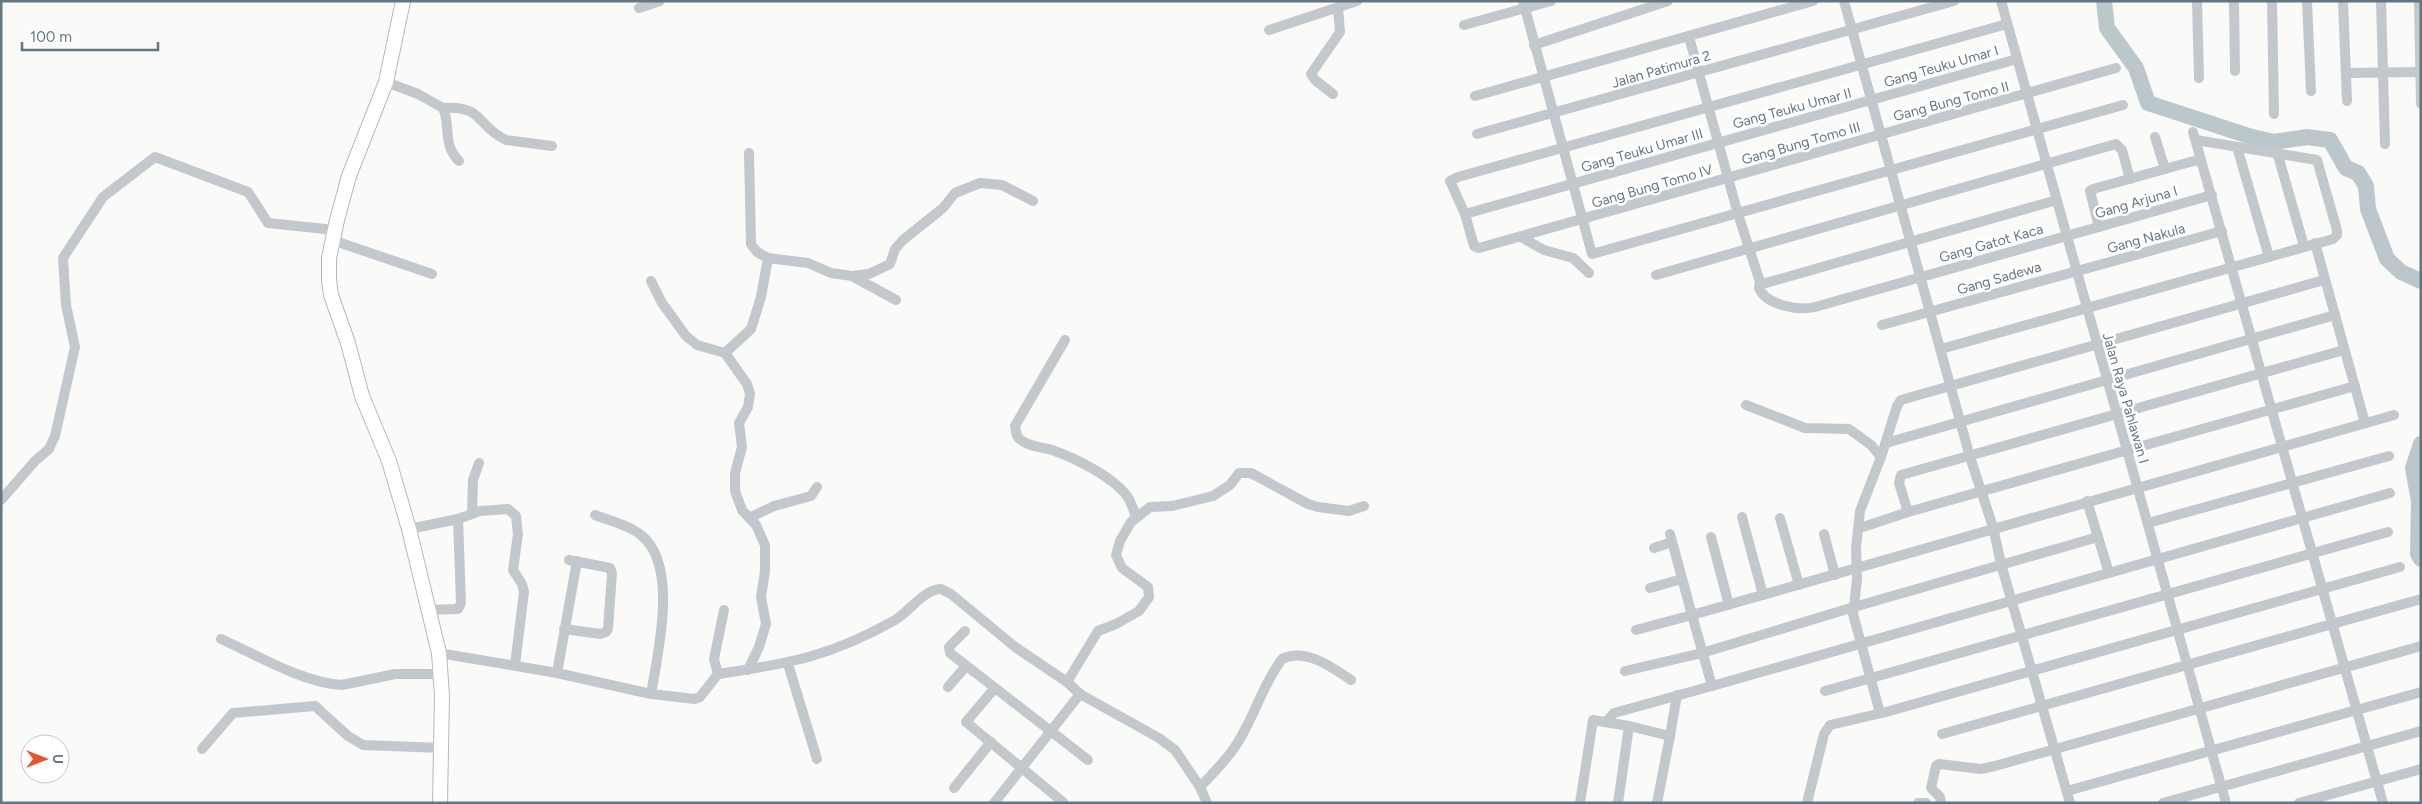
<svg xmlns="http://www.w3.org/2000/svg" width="2422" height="804" viewBox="0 0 2422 804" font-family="Figtree,sans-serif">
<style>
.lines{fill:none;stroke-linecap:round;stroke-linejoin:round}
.river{stroke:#bbc7cb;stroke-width:16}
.secondary-casing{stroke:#b3babf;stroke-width:16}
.street{stroke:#c3c8cc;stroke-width:10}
.secondary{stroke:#fff;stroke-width:14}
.labels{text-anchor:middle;stroke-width:5;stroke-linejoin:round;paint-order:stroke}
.street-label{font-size:14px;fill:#657683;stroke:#fff}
</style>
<rect width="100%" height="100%" fill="#fafaf8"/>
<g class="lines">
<g class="river">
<path d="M2104,1L2107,28L2136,68L2148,103L2252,137L2274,142L2307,137L2330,140L2346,168L2358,173L2366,186L2368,209L2387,259L2401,272L2421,281"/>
<path d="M2421,444L2413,468L2419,501L2418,554L2421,559"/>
</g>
<defs>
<path id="secondary" d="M403,1L386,82L349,176L337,220L329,258V280L331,295L348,343L362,396L389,461L409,529L439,653L442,696L440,803"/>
</defs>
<use href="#secondary" class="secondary-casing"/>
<g class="street">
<path d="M1523,1L1592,254L2123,105"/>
<path d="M1844,1L1970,457L1993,527L2001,564L2070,803"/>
<path d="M2001,1L2226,803"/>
<path d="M2197,1L2199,78"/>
<path d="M2234,1L2235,71"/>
<path d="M2272,1L2274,114"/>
<path d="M2307,1L2311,91"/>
<path d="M2343,1L2347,101"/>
<path d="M2381,1L2385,144"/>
<path d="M2419,1L2421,104"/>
<path d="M639,8L660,1"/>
<path d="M2007,24L1458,177L1450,181L1465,214L1474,246L1479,248L2116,68"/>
<path d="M1464,25L1551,1"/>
<path d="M1269,30L1357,1"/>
<path d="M1689,37L1738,214L1760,282L1759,288C1766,305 1798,311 1815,307L2212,195"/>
<path d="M1534,45L1668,1"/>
<path d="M2347,73L2421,72"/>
<path d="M386,82L418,94L443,108C451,126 442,144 459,161"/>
<path d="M1333,94L1315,80L1311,74L1340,32L1338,8"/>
<path d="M1475,96L1813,1"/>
<path d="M443,108C484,105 477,127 506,140L552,146"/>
<path d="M2193,132L2383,803"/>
<path d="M1477,134L1954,1"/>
<path d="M2155,137L2165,169"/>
<path d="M2237,147L2269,257"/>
<path d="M2277,152L2304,246"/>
<path d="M749,153L751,244L757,252L768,258"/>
<path d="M1465,214L2017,59"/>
<path d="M2099,227L2090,191L2093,189L2201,159"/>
<path d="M1521,237L1544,250L1573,258L1589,273"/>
<path d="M332,240L432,274"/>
<path d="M2315,243L2365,423"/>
<path d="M1656,275L2116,144L2122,150L2130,179"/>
<path d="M852,276L869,274L890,264L895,249L903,240L943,208L955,193L980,183L1002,185L1033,201"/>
<path d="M651,281L662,303L686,336L697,345L725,353L747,384L750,394L748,407L739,423L742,447L735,473V491L742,510L756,525L765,545V571L761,597L766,624L759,647L748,670"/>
<path d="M1760,282L1766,283L2057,200"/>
<path d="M1882,325L2222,231"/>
<path d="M1065,340L1015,426L1017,436C1024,446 1041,447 1052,450C1075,458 1116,478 1129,499C1132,505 1134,511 1136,517"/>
<path d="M1941,349L2333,239L2337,235V230L2317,160L2196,140"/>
<path d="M725,353L751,329L761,297L768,258L808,263L831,273L852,276L896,300"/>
<path d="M1886,443L2335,315"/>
<path d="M1881,457L1897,406L1901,400L2324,280"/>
<path d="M1,500L35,461L49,449L55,436L75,347L66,305L63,258L103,197L155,157L248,192L268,223L335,230"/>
<path d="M2087,501L2109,573"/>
<path d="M1908,512L1899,483L1901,475L2344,350"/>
<path d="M472,513L473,480L479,463"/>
<path d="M595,515C610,521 629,525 641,535C679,565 658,652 651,694"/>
<path d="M1742,517L1763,595"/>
<path d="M749,518L774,506L811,496L817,487"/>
<path d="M1780,518L1799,585"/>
<path d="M458,519L480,511L508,509L516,516L518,534L513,570L522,584L524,592L515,665"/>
<path d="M2148,523L2389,456"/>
<path d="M1863,527L1908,512L2355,386"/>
<path d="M409,529L458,519L461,603L458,609L428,610"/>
<path d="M1824,534L1835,575"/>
<path d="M1711,537L1729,605"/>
<path d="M1654,548L1672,542"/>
<path d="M1650,588L1682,579"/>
<path d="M564,629L600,634L606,632L608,629L612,573L610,568L569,560"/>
<path d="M1636,630L1692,615L1670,534"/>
<path d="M965,631L949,647L950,653L1088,760"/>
<path d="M221,639C257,655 303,683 342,685L395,674H441"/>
<path d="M439,653L557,673L651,694L695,699L700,697L718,674C788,664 832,656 895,620C909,612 924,589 941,589L951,594L1015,647L1067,682L1080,694L1159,738L1175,750L1200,787L1207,803"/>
<path d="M788,664L817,759"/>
<path d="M1625,671L1702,653L1854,607L1857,579L1856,548L1860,511L1881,457L1871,445L1849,429L1805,428L1746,405"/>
<path d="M557,673L577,561"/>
<path d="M718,674L714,659L724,610"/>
<path d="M1067,682L1098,631L1116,624L1139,611L1149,597L1148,587L1122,568L1116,555L1120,541L1131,522L1150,507L1172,506L1213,496L1230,485L1239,473H1251L1308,504L1318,507L1349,511L1364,506"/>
<path d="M1712,686L2390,493"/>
<path d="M948,687L966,666"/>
<path d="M994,689L966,722L1063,802"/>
<path d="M1825,691L2388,532"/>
<path d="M1880,713L1853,614L1854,607L2098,537"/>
<path d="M1606,722L1614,713L1712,686L1692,615L2394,415"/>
<path d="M1629,726L1670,736L1677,695"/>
<path d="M1942,734L2421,599"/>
<path d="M202,749L233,713L315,706L348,736L363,745L442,748"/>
<path d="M1200,787C1214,772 1228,759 1238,742C1255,715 1263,684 1282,659C1305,647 1333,668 1351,680"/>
<path d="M954,788L991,742"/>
<path d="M2067,791L2421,692"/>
<path d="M994,803L1080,694"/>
<path d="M1580,803L1593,720L1629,726L1618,803"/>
<path d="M1657,803L1670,736"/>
<path d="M1807,803L1824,734L1830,725L1886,712L2400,567"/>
<path d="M1918,803H1926"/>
<path d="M1941,803L1940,797L1931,788L1936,766L1939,764L1981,769L1995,766L2421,646"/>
<path d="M2163,803L2421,731"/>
<path d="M2299,803L2421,769"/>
</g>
<use href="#secondary" class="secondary"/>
</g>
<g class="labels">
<g class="street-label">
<text transform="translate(1941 66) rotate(-16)" y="5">Gang Teuku Umar I</text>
<text transform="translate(1661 69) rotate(-16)" y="5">Jalan Patimura 2</text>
<text transform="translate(1951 101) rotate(-15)" y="5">Gang Bung Tomo II</text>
<text transform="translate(1792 108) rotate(-15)" y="5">Gang Teuku Umar II</text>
<text transform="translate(1801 143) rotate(-16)" y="5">Gang Bung Tomo III</text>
<text transform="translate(1642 150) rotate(-16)" y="5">Gang Teuku Umar III</text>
<text transform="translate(1652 186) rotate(-16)" y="5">Gang Bung Tomo IV</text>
<text transform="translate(2136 202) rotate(-16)" y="5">Gang Arjuna I</text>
<text transform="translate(2146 238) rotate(-15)" y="5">Gang Nakula</text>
<text transform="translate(1991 243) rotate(-16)" y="5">Gang Gatot Kaca</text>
<text transform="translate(1999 278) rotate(-16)" y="5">Gang Sadewa</text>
<text transform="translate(2126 398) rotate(74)" y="5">Jalan Raya Pahlawan I</text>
</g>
</g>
<rect width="2422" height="804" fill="none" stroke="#657683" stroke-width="5"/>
<g transform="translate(45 759) rotate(90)"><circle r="24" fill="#ffffff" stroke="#c1c8cd"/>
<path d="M0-4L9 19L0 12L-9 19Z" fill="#e4572e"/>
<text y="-8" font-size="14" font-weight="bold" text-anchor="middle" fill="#657683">U</text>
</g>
<path d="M22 42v8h136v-8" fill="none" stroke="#657683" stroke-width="2.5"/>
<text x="30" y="42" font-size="15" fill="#657683" stroke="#ffffff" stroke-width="4" paint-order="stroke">100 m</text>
</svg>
